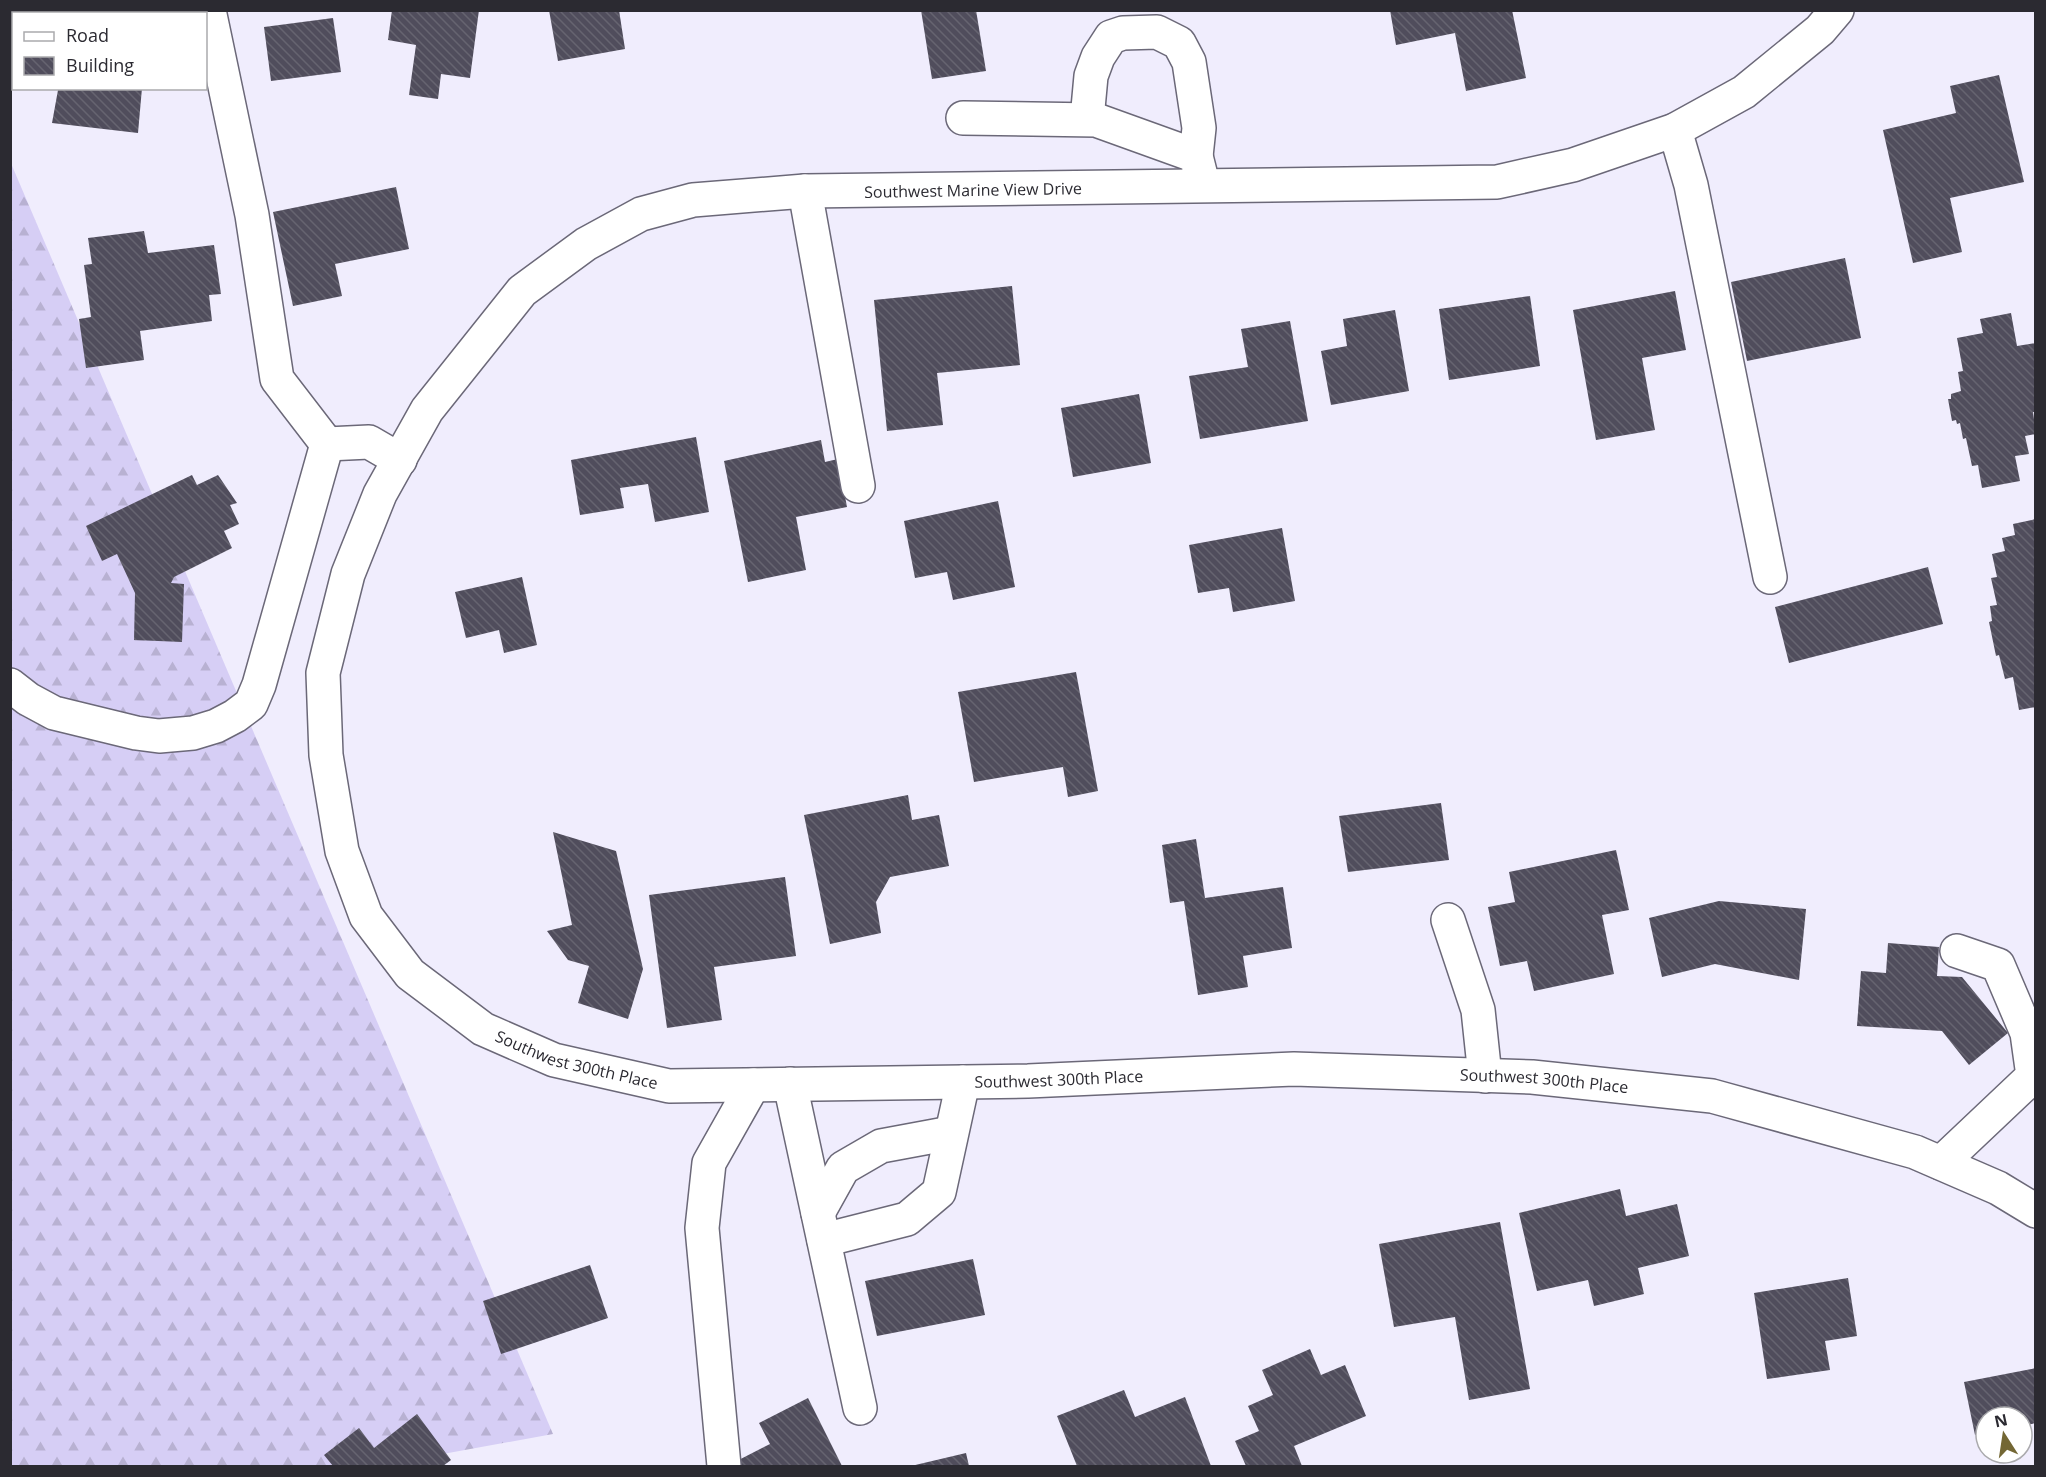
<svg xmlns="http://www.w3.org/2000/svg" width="2046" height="1477" viewBox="0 0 2046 1477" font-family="'Open Sans',sans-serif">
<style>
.forest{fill:url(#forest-firs)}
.building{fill:url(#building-back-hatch)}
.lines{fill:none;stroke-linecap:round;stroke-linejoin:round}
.minor-casing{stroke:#6b6878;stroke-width:36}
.minor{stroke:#fff;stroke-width:33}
.labels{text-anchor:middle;stroke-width:6;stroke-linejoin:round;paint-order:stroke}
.street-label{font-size:16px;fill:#2b2a31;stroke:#fff}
</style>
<defs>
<pattern id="forest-firs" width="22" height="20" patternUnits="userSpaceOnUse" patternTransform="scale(1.5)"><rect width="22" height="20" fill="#d6cef5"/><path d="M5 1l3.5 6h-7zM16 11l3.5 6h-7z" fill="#b8b1d2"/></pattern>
<pattern id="building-back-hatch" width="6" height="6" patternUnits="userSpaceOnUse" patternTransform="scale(1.5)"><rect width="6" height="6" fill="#504d5c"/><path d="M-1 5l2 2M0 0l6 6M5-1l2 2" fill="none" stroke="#666470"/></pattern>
</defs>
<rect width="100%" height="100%" fill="#f0edfd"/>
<path class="forest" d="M10,161L553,1434L377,1466H11Z"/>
<g class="building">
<rect x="68" y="10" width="81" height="4"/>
<path d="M392,10H479L470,78L441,74L438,99L409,95L416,45L388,40Z"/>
<path d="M549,10H619L625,49L558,61Z"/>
<path d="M921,10H976L986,71L932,79Z"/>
<path d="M1390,10H1512L1526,78L1466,91L1455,33L1396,45Z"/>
<path d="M333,18L341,72L271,81L264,27Z"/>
<path d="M1999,75L2024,182L1950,198L1962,252L1913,263L1883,130L1956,113L1950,86Z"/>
<path d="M56,88H142L138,133L52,123L58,90Z"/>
<path d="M396,187L409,249L335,264L342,296L293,306L273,212Z"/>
<path d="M144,231L148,253L214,245L221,294L209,295L212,321L140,331L144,360L86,368L79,319L91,317L84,265L92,264L88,238Z"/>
<path d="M1845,258L1861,338L1747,361L1731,282Z"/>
<path d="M1012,286L1020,365L937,373L943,425L887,431L874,300Z"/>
<path d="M1675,291L1686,350L1642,358L1655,430L1596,440L1573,310Z"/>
<path d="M1530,296L1540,366L1449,380L1439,309Z"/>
<path d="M1395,310L1409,391L1331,405L1321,351L1347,346L1343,319Z"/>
<path d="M2011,313L2017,346L2036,343V412H2033L2036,434L2025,436L2029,454L2015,456L2020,481L1982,488L1978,465L1972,466L1966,438L1963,439L1960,423L1957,424L1956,420L1952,421L1948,399H1951V394L1961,391L1958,372L1963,371L1957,338L1983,333L1980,319Z"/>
<path d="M1290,321L1308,421L1200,439L1189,376L1248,367L1241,329Z"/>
<path d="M1139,394L1151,463L1073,477L1061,408Z"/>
<path d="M696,437L709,512L655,522L648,484L620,488L624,508L580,515L571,460Z"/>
<path d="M821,440L825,462L838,459L847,507L796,517L806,570L748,582L724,461Z"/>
<path d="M192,475L197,485L218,475L237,503L230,505L239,524L224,531L232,548L174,577L171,583L184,584L182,642L134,640L135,593L117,554L102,561L86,526Z"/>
<path d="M998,501L1015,587L953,600L947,572L915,578L904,521Z"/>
<path d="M2036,519V707L2019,710L2013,677L2005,679L1999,655L1996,656L1989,622L1992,621L1990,606L1997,605L1991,578L1997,577L1992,554L2005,551L2002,538L2015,535L2013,524Z"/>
<path d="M1282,528L1295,601L1233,612L1229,588L1198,593L1189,545Z"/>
<path d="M1928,567L1943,624L1789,663L1775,607Z"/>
<path d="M522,577L537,645L504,653L499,630L466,638L455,592Z"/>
<path d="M1076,672L1098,791L1068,797L1063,767L974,782L958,692Z"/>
<path d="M908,795L912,820L939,815L949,866L890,877L876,902L881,933L830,944L804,815Z"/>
<path d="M1441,803L1449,860L1348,872L1339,816Z"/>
<path d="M553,832L616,851L643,969L628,1019L578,1003L589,966L568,960L547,931L572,925Z"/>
<path d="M1196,839L1205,898L1283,887L1292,948L1243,956L1248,987L1198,995L1184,901L1170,903L1162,845Z"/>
<path d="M1616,850L1629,910L1602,915L1614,974L1534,991L1527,961L1500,966L1488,907L1515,902L1509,872Z"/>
<path d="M785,877L796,956L714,967L722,1020L667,1028L649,895Z"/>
<path d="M1719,901L1806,909L1799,980L1715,964L1662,977L1649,918Z"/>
<path d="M1888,943L1939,947L1937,976L1962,977L2008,1033L1969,1065L1942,1031L1857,1026L1861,971L1886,973Z"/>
<path d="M1620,1189L1626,1216L1677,1204L1689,1256L1638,1268L1644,1294L1594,1306L1588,1280L1537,1291L1519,1213Z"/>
<path d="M1500,1222L1530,1389L1469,1400L1455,1317L1394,1327L1379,1244Z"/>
<path d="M973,1259L985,1315L877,1336L865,1281Z"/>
<path d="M590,1265L608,1318L501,1354L483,1301Z"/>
<path d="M1848,1278L1857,1336L1825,1341L1830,1370L1767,1379L1754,1293Z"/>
<path d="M1310,1349L1321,1375L1345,1365L1366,1416L1294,1446L1302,1466H1246L1235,1441L1259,1431L1248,1406L1273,1395L1262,1370Z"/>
<path d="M2036,1368V1423L2022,1426V1417H1986V1433L1975,1435L1964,1382Z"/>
<path d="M1124,1390L1135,1417L1185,1397L1211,1466H1077L1057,1416Z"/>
<path d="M808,1398L842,1466H727L770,1444L759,1423Z"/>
<path d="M417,1414L451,1460L443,1466H333L324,1455L359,1428L374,1448Z"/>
<path d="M966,1453L969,1466H911Z"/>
</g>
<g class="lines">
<defs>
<g id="minor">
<path d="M209,10L252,215L277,379L327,444L369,442L400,460"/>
<path id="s1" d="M1837,10L1820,30L1744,92L1675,130L1573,165L1497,182L805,191L693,200L641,214L586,244L522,291L427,410L380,494L348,574L323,673L326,755L342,851L366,916L410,974L483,1029L554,1060L669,1086L1028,1081L1294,1069L1532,1077L1712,1096L1915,1152L1998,1188L2036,1211"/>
<path d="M963,118L1096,120L1196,156L1201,176"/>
<path d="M1087,119L1091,76L1098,57L1111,37L1123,33L1157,32L1179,43L1189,62L1199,128L1196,156"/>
<path d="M1675,130L1691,185L1770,577"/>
<path d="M805,191L858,486"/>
<path d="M10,685L28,699L54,713L136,733L159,736L193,733L216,726L235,716L251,704L259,685L327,444"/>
<path d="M1448,920L1478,1010L1485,1076"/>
<path d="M790,1084L860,1408"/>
<path d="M1941,1163L2033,1076L2027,1033L1998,965L1957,951"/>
<path d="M818,1213L843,1168L881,1146L951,1133"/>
<path d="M824,1240L907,1219L939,1192L963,1082"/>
<path d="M724,1466L702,1228L709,1163L753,1085"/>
</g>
</defs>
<use href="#minor" class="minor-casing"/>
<use href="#minor" class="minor"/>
</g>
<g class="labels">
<g class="street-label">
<text transform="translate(973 190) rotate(-1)" y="6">Southwest Marine View Drive</text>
<text dy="6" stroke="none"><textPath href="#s1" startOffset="2338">Southwest 300th Place</textPath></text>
<text dy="6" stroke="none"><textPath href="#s1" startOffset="2824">Southwest 300th Place</textPath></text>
<text dy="6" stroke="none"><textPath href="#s1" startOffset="3310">Southwest 300th Place</textPath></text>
</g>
</g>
<rect width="2046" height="1477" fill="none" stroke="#2b2a31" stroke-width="24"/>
<rect x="12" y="12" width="195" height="78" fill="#ffffff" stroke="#aaaaad" stroke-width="1.5"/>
<rect x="24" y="32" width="30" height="9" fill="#ffffff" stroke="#aaaaad" stroke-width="1.5"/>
<text x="66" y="42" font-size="18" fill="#2b2a31">Road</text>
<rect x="24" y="57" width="30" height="18" fill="url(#building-back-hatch)" stroke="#aaaaad" stroke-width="1.5"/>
<text x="66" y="72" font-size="18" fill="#2b2a31">Building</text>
<g transform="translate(2004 1435) rotate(348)"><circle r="28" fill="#ffffff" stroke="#aaaaad" stroke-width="1.5"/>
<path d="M0-4.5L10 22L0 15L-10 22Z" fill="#736734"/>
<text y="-9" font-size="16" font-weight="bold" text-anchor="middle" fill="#2b2a31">N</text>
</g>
</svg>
